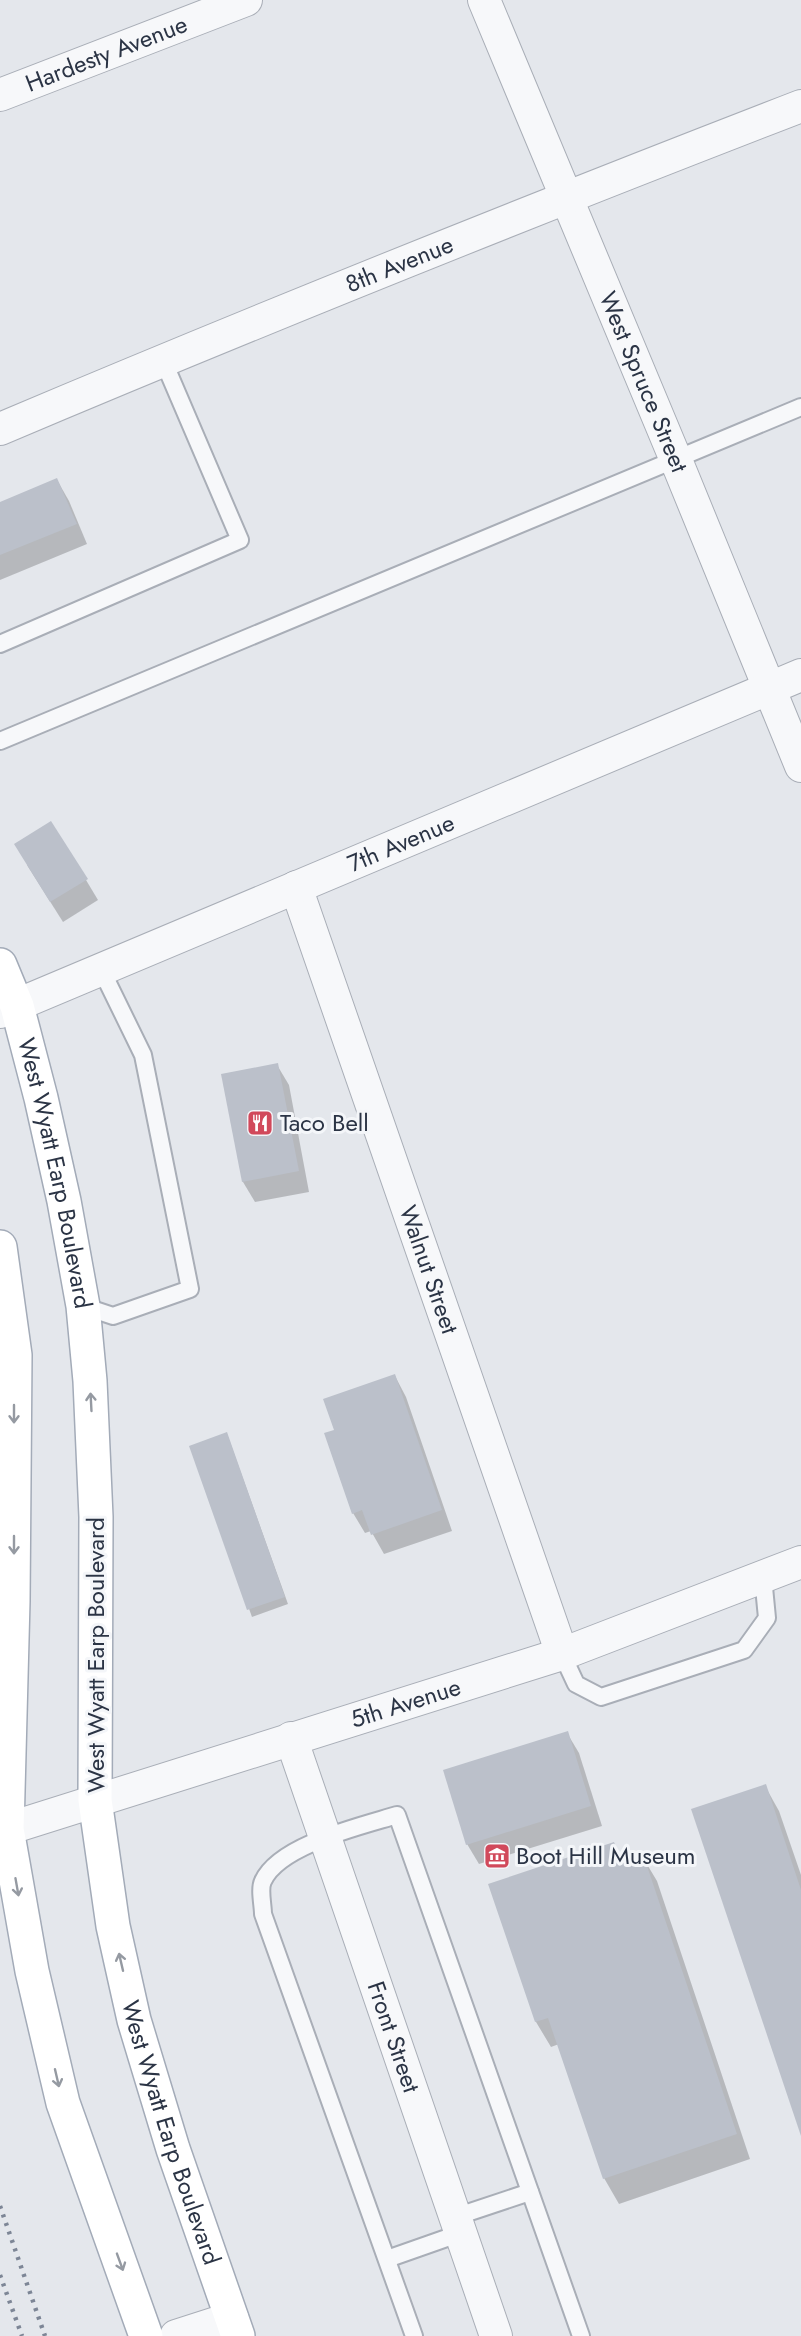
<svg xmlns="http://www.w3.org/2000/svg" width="801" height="2336" viewBox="0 0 801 2336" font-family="Jost,sans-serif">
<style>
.shadow{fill:#0003}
.building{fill:#bbc0ca}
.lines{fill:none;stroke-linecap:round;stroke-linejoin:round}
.lane-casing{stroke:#a9aeb7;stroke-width:20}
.street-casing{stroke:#a9aeb7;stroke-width:34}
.primary-casing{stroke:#a3abb8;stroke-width:36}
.lane{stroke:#f7f8fa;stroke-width:16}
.street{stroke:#f7f8fa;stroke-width:32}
.primary{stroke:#fff;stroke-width:33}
.rail{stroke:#7d8696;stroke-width:4.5;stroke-dasharray:3 6;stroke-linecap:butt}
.oneway{stroke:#959aa2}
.labels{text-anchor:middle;stroke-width:6;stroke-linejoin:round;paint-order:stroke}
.street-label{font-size:24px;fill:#2b3445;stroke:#f4f6f9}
.poi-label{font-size:24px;fill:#2b3445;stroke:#f4f6f9;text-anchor:start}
</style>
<rect width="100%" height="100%" fill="#e4e7ec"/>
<g class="shadow">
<path d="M57,480L69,501L87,544L0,580V504Z"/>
<path d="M27,865L86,880L98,900L63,922Z"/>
<path d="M277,1065L289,1085L309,1192L255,1202L243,1182L223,1075Z"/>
<path d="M395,1376L406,1397L452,1531L384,1554L371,1531L365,1533L353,1513L336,1431Z"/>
<path d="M227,1434L288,1604L252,1617L191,1447Z"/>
<path d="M567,1733L579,1753L602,1826L479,1864L467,1844Z"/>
<path d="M765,1786L779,1811L801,1875V2133Z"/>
<path d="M613,1843L624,1862L642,1856L657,1881L750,2159L619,2204L604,2178L559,2044L551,2047L536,2022L490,1885Z"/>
</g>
<g class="building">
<path d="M57,478L77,524L0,555V502Z"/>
<path d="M51,821L88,879L50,902L14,844Z"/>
<path d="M278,1063L299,1171L242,1182L221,1074Z"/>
<path d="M395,1374L442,1510L371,1535L362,1510L352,1514L324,1433L334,1430L323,1399Z"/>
<path d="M227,1432L285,1597L247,1610L189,1446Z"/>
<path d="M568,1731L591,1806L466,1845L443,1770Z"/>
<path d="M766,1784L801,1890V2136L691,1809Z"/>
<path d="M614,1842L621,1862L643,1854L737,2134L603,2179L548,2018L535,2022L488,1884Z"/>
</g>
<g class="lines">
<defs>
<g id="lane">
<path d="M0,644L240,540L163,360"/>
<path d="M0,741L801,407"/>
<path d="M83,1306L113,1316L190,1289L143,1055L101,969"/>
<path d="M562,1654L576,1684L601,1697L744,1650L767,1618L763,1577"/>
<path d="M455,2217L530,2192"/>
<path d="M387,2259L461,2233"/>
<path d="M414,2336L263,1914C263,1905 259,1889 263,1881C279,1845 361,1826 397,1815L581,2336"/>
</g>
<g id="street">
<path id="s1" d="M484,0L676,460L801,766"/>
<path id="s2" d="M0,95L246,0"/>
<path id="s3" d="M0,429C265,317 532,210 801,106"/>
<path id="s4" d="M296,887L562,1654"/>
<path id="s5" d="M0,1012L801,675"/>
<path id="s6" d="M291,1738L496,2336"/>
<path id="s7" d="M7,1829L562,1654L801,1562"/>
<path d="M176,2336L232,2318"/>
</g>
<g id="primary">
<path id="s8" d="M0,965L17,1006L41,1098L64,1201L83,1306L90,1381L96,1517L95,1800L113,1926L134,2020L173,2149L238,2336"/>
<path d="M0,1247L15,1355L13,1601L7,1829L32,1971L63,2103L146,2336"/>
</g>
</defs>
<use href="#lane" class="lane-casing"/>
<use href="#street" class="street-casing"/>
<use href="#primary" class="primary-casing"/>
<use href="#lane" class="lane"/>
<use href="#street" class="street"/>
<use href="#primary" class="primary"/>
<g class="rail">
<path d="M0,2206L45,2336"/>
<path d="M0,2275L22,2336"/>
</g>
</g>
<defs><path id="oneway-shaft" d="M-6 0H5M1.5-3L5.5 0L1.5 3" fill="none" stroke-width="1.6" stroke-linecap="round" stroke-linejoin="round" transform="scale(1.5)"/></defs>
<g class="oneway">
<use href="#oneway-shaft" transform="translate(91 1402) rotate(-93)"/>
<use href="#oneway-shaft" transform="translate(14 1414) rotate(90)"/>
<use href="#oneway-shaft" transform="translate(14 1545) rotate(90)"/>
<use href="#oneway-shaft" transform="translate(17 1887) rotate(80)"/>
<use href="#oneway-shaft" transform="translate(121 1962) rotate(-103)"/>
<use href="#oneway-shaft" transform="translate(57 2078) rotate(77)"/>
<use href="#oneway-shaft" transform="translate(120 2262) rotate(70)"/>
</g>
<defs>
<symbol id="restaurant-square" viewBox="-11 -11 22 22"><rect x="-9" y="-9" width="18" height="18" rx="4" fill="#d1495b" stroke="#f4f6f9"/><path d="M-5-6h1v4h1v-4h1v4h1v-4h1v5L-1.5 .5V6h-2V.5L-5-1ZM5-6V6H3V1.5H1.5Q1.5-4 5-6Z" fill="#fff"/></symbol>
<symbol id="museum-square" viewBox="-11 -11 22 22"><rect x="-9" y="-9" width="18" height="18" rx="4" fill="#d1495b" stroke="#f4f6f9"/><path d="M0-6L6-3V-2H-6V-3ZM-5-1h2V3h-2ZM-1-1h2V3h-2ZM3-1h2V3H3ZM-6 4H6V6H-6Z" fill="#fff"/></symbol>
</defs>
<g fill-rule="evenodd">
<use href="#restaurant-square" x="245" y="1108" width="30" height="30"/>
<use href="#museum-square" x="482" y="1841" width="30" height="30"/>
</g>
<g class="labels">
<g class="street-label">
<text dy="8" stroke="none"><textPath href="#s2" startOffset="114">Hardesty Avenue</textPath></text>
<text dy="8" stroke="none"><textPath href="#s3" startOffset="432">8th Avenue</textPath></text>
<text dy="8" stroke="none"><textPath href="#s1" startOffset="414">West Spruce Street</textPath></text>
<text dy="8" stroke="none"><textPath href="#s5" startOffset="435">7th Avenue</textPath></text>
<text dy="8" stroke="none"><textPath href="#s8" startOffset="216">West Wyatt Earp Boulevard</textPath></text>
<text dy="8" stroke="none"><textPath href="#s4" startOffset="405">Walnut Street</textPath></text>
<text transform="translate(96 1655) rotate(-90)" y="8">West Wyatt Earp Boulevard</text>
<text dy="8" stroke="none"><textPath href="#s7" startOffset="418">5th Avenue</textPath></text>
<text dy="8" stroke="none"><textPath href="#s6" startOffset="316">Front Street</textPath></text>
<text dy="8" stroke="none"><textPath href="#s8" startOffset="1188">West Wyatt Earp Boulevard</textPath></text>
</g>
<g class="poi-label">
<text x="280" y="1131">Taco Bell</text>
<text x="516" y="1864">Boot Hill Museum</text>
</g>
</g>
</svg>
